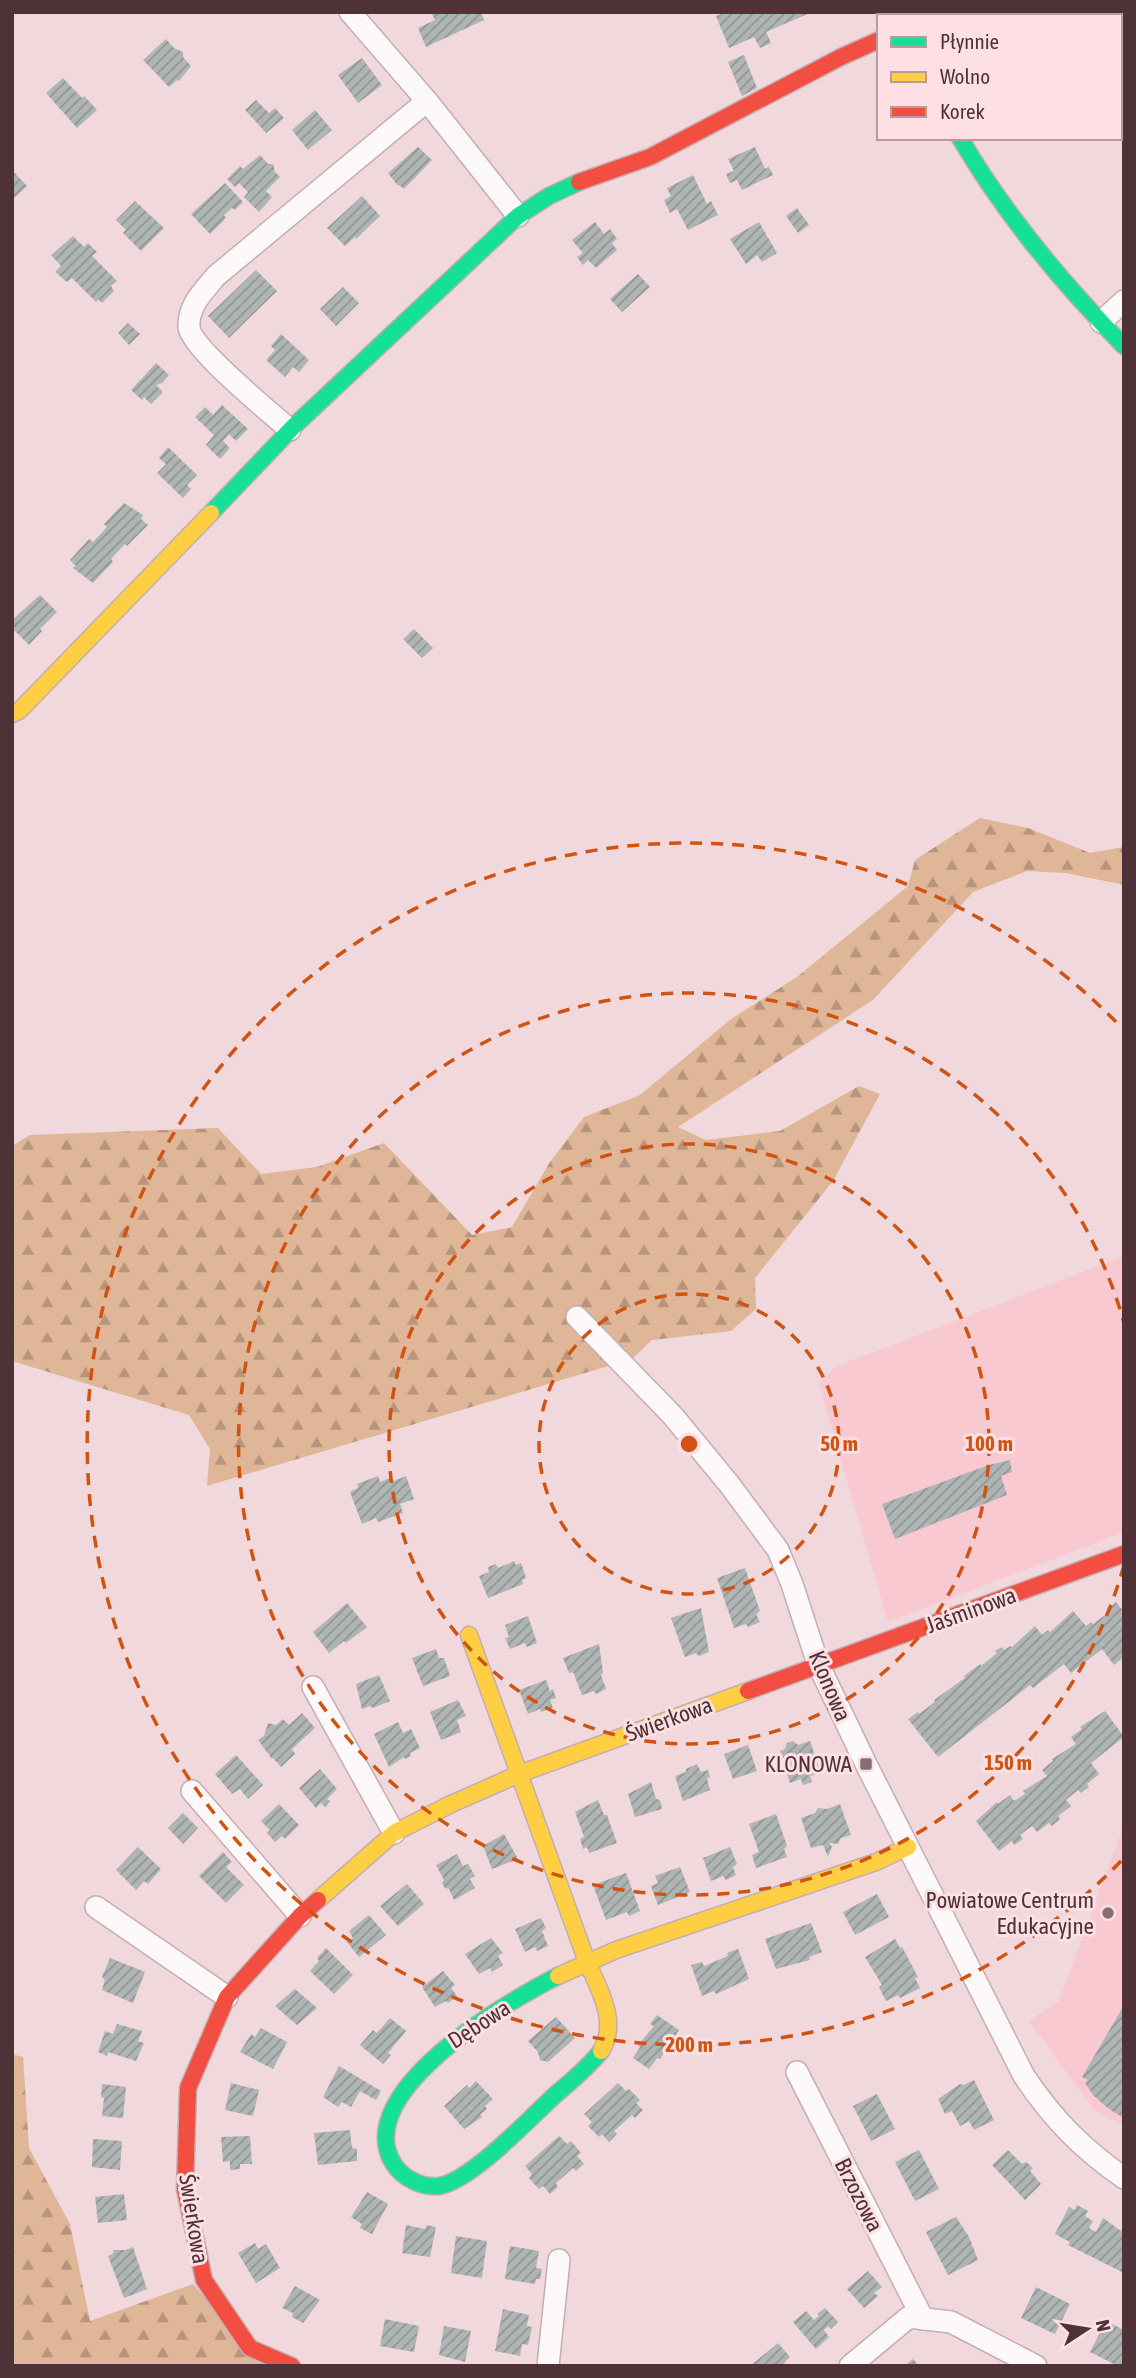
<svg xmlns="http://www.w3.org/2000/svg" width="1136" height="2378" viewBox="0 0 1136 2378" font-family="'Asap Condensed',sans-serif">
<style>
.built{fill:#f8c9d0}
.forest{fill:url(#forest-firs)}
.building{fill:url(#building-hatch)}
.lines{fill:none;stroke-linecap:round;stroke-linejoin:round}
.street-casing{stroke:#c5adb1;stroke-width:24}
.fast-casing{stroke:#c5adb1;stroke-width:19}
.slow-casing{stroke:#c5adb1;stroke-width:19}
.jam-casing{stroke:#c5adb1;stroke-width:19}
.street{stroke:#fdf9fa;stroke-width:21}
.fast{stroke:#16e098;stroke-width:16}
.slow{stroke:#ffcf43;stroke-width:16}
.jam{stroke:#f24e42;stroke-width:16}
.ring{fill:none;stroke:#d15312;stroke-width:3.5;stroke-dasharray:12 9}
.poi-dot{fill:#876c71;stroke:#fee0e4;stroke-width:2.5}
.labels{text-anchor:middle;stroke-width:6;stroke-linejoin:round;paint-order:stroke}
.street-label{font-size:23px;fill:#4e3237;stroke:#fee0e4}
.poi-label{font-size:23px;fill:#4e3237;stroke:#fee0e4;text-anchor:end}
.centre{fill:#d15312;stroke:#fee0e4;stroke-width:3.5}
.ring-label{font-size:21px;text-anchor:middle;font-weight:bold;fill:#d15312;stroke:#fee0e4;stroke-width:6;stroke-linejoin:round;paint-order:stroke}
</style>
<defs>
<pattern id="forest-firs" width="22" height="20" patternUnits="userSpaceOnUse" patternTransform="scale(1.75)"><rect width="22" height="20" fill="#dfb697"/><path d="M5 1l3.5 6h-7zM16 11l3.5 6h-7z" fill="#b7957c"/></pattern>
<pattern id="building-hatch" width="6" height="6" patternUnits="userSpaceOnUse" patternTransform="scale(1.75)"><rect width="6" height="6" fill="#afb5b5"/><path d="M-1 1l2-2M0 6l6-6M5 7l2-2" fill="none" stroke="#919494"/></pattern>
</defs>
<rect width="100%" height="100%" fill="#f0d8dc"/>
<g class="built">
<path d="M1124,1256V1532L888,1622L819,1384L835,1367Z"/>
<path d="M1124,1825V2126L1094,2110L1029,2021L1059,2001Z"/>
</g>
<g class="forest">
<path d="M980,818L1028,828L1090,853L1124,847V885L1066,873L1027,871L973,892L873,1000L678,1127L706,1140L780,1131L859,1086L880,1094L833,1181L755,1278L756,1309L731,1331L652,1340L632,1359L207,1486L210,1449L189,1415L12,1361V1146L30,1135L218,1128L261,1174L317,1167L384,1143L472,1235L512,1227L550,1162L584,1117L640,1095L731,1019L797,977L908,886L915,860Z"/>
<path d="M12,2054L23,2057L29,2148L70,2224L90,2321L193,2284L268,2366H12Z"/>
</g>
<g class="building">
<path d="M431,12H481L484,20L426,47L418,28L435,20Z"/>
<path d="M726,12H812L766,32L771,43L760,48L754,37L729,48L716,16Z"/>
<path d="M166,39L174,48L183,52V57L191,66L179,81L177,80L169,87L143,60Z"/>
<path d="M744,55L757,88L742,96L728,62Z"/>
<path d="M362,58L382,85L358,103L338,75Z"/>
<path d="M1124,65L1122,86L1124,107L1120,104V67Z"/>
<path d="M63,78L82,98L84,96L97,110L77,128L46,93Z"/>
<path d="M256,100L269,113L275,108L284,118L266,133L245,110Z"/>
<path d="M315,110L332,130L308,150L292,130Z"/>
<path d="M418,147L432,160L404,189L399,185L398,186L388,173Z"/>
<path d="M755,147L765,169L769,167L773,175L742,190L737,180L730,183L726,174L734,171L728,159Z"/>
<path d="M260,155L268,164H273L275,172L280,177L266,191L272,197L259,212L244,197L248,192L239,183L235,187L227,179L240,166L243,169Z"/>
<path d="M12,170L27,186L12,200Z"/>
<path d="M693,175L707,204L711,201L718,215L688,230L677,209L670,213L664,200L671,196L667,188Z"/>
<path d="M225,183L243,202L235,210L232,208L224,215L226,218L210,234L191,214Z"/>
<path d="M362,196L380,216L356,239L355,237L345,246L327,228Z"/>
<path d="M135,201L164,228L141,251L123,233L126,230L116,220Z"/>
<path d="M797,208L809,225L798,233L786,216Z"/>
<path d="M595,222L604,234L610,229L617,239L612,243L617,250L596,268L588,260L583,265L577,257L583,253L572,240Z"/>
<path d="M759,222L777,253L762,262L757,255L746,264L730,239Z"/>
<path d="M73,236L84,247L88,243L97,252L92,256L117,281L111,286L114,291L102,303L98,299L96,302L72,278L67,282L55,272L61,266L51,255Z"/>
<path d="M256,270L277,291L229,338L208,316Z"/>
<path d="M638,274L650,287L622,312L610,299Z"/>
<path d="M343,287L359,303L336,326L320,309Z"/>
<path d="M128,323L140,334L129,345L118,333Z"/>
<path d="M281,334L309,360L299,372L293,367L285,377L266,360L275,350L271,346Z"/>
<path d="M156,363L169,375L162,383L156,385L163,392L151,404L144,397L142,400L131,390Z"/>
<path d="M222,405L248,429L236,441L229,434L223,441L230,448L220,459L206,445L214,435L195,417L205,407L213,415Z"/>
<path d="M168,447L197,475L187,485L191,489L183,498L157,473L166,464L159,458Z"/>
<path d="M124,503L143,515L141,519L148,525L127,546L125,544L111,559L113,562L93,583L73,568L76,566L70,560L89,539L93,542L107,527L104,524Z"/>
<path d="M40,595L57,612L40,629L42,631L29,645L12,628V620Z"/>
<path d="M414,629L433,648L422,658L403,639Z"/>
<path d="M1010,1460L1012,1472L1001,1476L1007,1495L895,1539L882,1504L989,1465Z"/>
<path d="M378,1476L380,1482L390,1478L391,1482L406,1476L414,1499L400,1504L403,1513L378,1522L376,1518L362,1524L350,1492L358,1488L357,1484Z"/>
<path d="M514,1561L516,1565L521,1563L526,1578L522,1580L523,1584L488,1598L479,1576L489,1572L488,1567L496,1564L498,1568Z"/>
<path d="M745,1568L760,1611L756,1614L760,1622L748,1627L746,1624L734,1628L717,1578Z"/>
<path d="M1116,1602L1124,1612V1657L1114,1665L1102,1649L1071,1673L1064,1664L1033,1688L1030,1685L938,1757L908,1719L918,1712L919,1714L935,1702L934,1700L965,1678L964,1676L980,1664L981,1666L997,1653L995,1651L1002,1647L1004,1650L1010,1646L1012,1647L1035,1626L1042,1635L1048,1630L1050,1632L1073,1611L1086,1626L1091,1622L1093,1624L1109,1612L1107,1610Z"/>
<path d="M347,1603L367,1627L346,1643L344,1641L329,1653L313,1632Z"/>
<path d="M701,1608L709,1652L699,1656L696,1653L685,1657L671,1618Z"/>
<path d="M528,1616L537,1643L527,1647L525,1643L510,1649L505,1638L509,1637L505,1625Z"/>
<path d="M599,1644L603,1673L601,1675L606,1689L596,1694L594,1691L582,1695L573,1672L569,1673L563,1658Z"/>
<path d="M436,1649L439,1658H444L450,1676L423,1686L412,1658Z"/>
<path d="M379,1675L390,1701L373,1708L370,1706L362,1709L356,1684Z"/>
<path d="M546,1680L550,1691L553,1689L556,1698L550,1700L553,1708L541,1712L540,1709L528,1714L519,1690Z"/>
<path d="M458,1700L466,1716L457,1720L461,1732L441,1740L430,1712Z"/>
<path d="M1105,1711L1124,1737L1091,1763L1099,1774L1087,1784L1089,1787L1081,1793L1078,1790L1066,1800L1071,1806L1058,1816L1060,1819L1052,1826L1049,1823L1037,1832L1032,1826L1020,1835L1023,1839L1014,1845L1012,1841L999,1851L976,1821L997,1802L998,1804L1010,1795L1014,1801L1025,1794L1023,1791L1047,1776L1042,1770L1053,1761L1052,1759L1076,1744L1071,1737L1082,1729L1080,1727Z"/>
<path d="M302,1713L315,1728L292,1749L295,1754L281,1767L273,1758L272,1759L258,1740L264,1736L268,1723L276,1725L283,1719L289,1725Z"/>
<path d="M398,1722L403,1733L411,1729L420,1748L410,1753L411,1756L405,1759L404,1757L389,1767L374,1734Z"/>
<path d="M793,1741L798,1745L810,1741L821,1773L810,1776L812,1782L803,1785L801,1779L790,1783L780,1751L785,1749L787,1743Z"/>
<path d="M748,1745L757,1771L733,1779L724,1754Z"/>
<path d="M236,1755L263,1785L248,1799L240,1789L232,1794L215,1774Z"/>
<path d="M697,1764L701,1772L708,1770L710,1777L707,1779L710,1790L683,1801L675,1776L686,1772V1769Z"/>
<path d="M320,1769L337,1789L327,1799L330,1801L325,1807L321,1803L316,1808L299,1788Z"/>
<path d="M651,1782L656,1799L660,1800L662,1809L635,1817L628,1794Z"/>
<path d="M598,1800L604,1815H607L617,1843L589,1853L587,1847L583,1849L580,1839L584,1837L575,1812Z"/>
<path d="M279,1804L299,1825L285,1839L282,1836L275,1842L267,1833L270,1830L261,1821Z"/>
<path d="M840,1804L851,1835L841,1838L838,1844L829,1843L832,1847L828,1857L823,1845L811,1848L801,1818L815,1813L818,1808L827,1809Z"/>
<path d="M183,1813L198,1828L183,1844L168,1828Z"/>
<path d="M776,1814L787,1846L784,1849L787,1857L756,1868L752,1855L759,1852L749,1824Z"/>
<path d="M504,1834L518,1859L492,1869L483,1846Z"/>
<path d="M138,1847L161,1869L148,1884L144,1881L136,1890L116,1870Z"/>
<path d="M730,1847L737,1864L733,1867L736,1875L726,1880L723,1876L711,1881L703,1858Z"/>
<path d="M223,1852L232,1862L226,1867L244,1885L226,1903L199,1876Z"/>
<path d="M457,1854L463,1866L468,1864L475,1876L470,1879L475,1888L454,1900L449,1889L445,1888L442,1883L444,1880L436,1865Z"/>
<path d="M680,1867L690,1892L658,1905L651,1886L658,1883L655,1876Z"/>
<path d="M626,1873L640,1911L629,1916L627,1912L606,1920L593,1885Z"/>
<path d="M407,1884L424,1904L398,1926L380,1906Z"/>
<path d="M877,1894L889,1917L855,1935L843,1912Z"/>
<path d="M369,1915L386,1935L359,1957L347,1942L353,1938L349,1931Z"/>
<path d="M541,1918L546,1928L542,1931L548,1946L537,1951L535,1947L525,1952L515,1929Z"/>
<path d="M811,1923L822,1952L809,1957L810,1960L776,1969L765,1939Z"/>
<path d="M491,1938L503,1953L498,1956L503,1965L492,1972L490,1968L479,1974L465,1954Z"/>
<path d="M895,1939L900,1948L902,1947L918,1977L915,1978L920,1988L900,1998L898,1995L886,2001L879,1987L882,1985L865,1957Z"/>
<path d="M326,1948L353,1975L334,1994L310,1971L319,1961L317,1958Z"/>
<path d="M738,1949L749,1979L716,1994L714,1991L702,1996L691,1965L702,1962L704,1966L728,1956L727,1953Z"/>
<path d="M110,1958L145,1972L133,2003L102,1990L105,1980L102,1977Z"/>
<path d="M443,1971L455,1985L451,1988L457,1996L448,2003L446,2001L435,2007L422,1987Z"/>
<path d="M295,1989L317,2008L297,2025L275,2006Z"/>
<path d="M1124,2005V2118L1109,2109L1094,2096L1085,2083L1088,2080L1082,2077Z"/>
<path d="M657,2015L679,2030L660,2059L657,2058L649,2069L633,2058L640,2047L638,2045L654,2026L650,2024Z"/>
<path d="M556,2017L575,2038L548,2062L540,2060L538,2052L528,2041Z"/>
<path d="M390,2018L406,2031L388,2053L391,2055L383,2064L360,2045L373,2030L377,2033Z"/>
<path d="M117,2024L142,2031L138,2041L144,2043L136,2061L108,2052L107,2056L98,2052L105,2031L113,2034Z"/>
<path d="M261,2028L287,2042L273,2069L240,2052L251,2034L255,2037Z"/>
<path d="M339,2066L381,2091L376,2100L360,2091L351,2107L342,2102L338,2107L323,2097Z"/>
<path d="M974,2080L994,2120L974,2130L969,2121L960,2126L952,2111L945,2114L938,2099L960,2084L964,2085Z"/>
<path d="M476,2081L493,2099L485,2106L487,2109L480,2115L482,2117L464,2129L444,2106L467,2085L469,2088Z"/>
<path d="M231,2083L259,2090L253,2116L225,2110Z"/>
<path d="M618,2083L626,2091L629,2089L640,2100L636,2103L643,2110L635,2118L632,2115L614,2131L617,2134L609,2142L602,2134L599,2137L588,2126L592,2122L584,2114Z"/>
<path d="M102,2084L126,2087L123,2118L102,2116L104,2098L101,2097Z"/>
<path d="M877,2094L895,2129L871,2141L853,2106Z"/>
<path d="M350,2130L352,2148L357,2149V2161L318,2165L314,2133Z"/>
<path d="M250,2136L252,2164H240V2169L230,2170V2161L223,2162L221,2137Z"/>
<path d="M559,2136L567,2144L571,2141L581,2153L577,2156L584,2164L576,2171L573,2168L556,2183L558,2187L550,2194L543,2186L539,2189L529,2178L532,2174L525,2166Z"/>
<path d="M93,2139L122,2141L120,2170L92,2167Z"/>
<path d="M919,2150L939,2189L915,2201L895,2162Z"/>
<path d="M1008,2150L1022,2164L1026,2162L1033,2168L1030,2171L1041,2184L1025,2200L992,2165Z"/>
<path d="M367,2192L388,2204L372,2234L360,2228L362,2224L351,2217Z"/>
<path d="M124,2194L127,2220L98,2223L95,2197Z"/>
<path d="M1077,2205L1088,2211L1085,2216L1093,2221L1089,2228L1096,2232L1103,2218L1121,2231L1124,2226V2273L1068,2245L1070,2242L1055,2234L1069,2207L1075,2210Z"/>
<path d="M956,2217L969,2237L978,2260L948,2275L926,2232Z"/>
<path d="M406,2225L425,2229L427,2225L436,2227L430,2257L402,2253Z"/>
<path d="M456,2236L487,2241L482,2278L451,2273Z"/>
<path d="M255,2243L258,2249L266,2244L280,2268L256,2283L238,2253Z"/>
<path d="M510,2246L539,2251L536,2268L542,2269L540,2279H536L535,2284L505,2279Z"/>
<path d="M133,2247L147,2289L124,2298L108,2256L114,2253L113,2250H125Z"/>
<path d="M868,2271L882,2287L874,2293L878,2296L864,2308L847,2289Z"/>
<path d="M295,2286L320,2300L303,2323L292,2317L293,2313L282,2308Z"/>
<path d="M1036,2287L1070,2304L1055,2334L1021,2318Z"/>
<path d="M825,2308L838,2322L831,2329L828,2326L824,2330L829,2337L816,2349L793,2322L806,2311L814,2320L819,2316L817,2314Z"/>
<path d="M503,2309L529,2315L527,2326L532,2327L528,2345L522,2344L520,2356L495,2351Z"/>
<path d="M385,2319L419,2326L414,2352L380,2346Z"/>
<path d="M1106,2321L1124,2330V2366H1118L1090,2352Z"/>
<path d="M444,2326L471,2331L465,2362L439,2355Z"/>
<path d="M778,2343L790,2357L784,2363L786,2366H750Z"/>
<path d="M913,2359L919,2366H904Z"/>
</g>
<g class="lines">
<defs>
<g id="street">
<path d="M350,12L427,101L518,216"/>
<path d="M1101,322L1124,301"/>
<path d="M290,430C271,413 191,348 189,327C188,305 204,291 216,276L427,101"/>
<path d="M577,1317L673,1416L729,1484L778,1550L792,1584L818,1664L866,1764L1024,2076C1053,2119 1081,2148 1124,2178"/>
<path d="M313,1687L394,1833"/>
<path d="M192,1791L300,1916"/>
<path d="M96,1907L227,1997"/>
<path d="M797,2072L923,2319"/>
<path d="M548,2366L559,2260"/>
<path d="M850,2366L909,2317L951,2322L1036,2366"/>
</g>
<g id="fast">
<path d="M902,12L903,16"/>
<path d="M960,138C1005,215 1061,282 1124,346"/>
<path d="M211,513L293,427L518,216L549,196L579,182"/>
<path d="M558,1976C508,2001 351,2092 393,2163C402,2178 422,2188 439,2186C471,2181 530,2118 555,2095C571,2081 588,2068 601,2051"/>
</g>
<g id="slow">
<path d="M12,714L19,711L211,513"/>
<path d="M469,1635L587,1962C599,1989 619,2022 601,2051"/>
<path d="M318,1900L394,1833L449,1805L519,1774L748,1691"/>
<path d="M558,1976L616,1950L876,1862L908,1847"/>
</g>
<g id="jam">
<path d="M579,182L650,157L841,57L879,40"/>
<path d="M748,1691L1124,1554"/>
<path d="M292,2366L250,2348L204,2280L185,2189L188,2088L227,1997L300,1916L318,1900"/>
</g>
</defs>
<use href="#street" class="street-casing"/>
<use href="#fast" class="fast-casing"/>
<use href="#slow" class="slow-casing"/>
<use href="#jam" class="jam-casing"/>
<use href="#street" class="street"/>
<use href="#fast" class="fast"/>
<use href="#slow" class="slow"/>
<use href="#jam" class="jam"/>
</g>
<g class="ring">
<circle cx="689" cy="1444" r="150"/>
<circle cx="689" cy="1444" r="300"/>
<path d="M1124 1565A451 451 0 1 1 1124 1323"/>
<path d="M1121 1861A601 601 0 1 1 1121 1027"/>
</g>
<g class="poi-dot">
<rect x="859" y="1757" width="14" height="14" rx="3.5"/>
<circle cx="1108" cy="1913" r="7"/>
</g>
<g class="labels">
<g class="street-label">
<text transform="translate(971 1610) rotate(-20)" y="8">Jaśminowa</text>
<text transform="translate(830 1686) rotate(67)" y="8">Klonowa</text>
<text transform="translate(669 1719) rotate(-20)" y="8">Świerkowa</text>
<text transform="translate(479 2024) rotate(-33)" y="8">Dębowa</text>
<text transform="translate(859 2195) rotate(63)" y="8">Brzozowa</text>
<text transform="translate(194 2219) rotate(81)" y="8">Świerkowa</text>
</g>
<g class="poi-label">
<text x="852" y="1772">KLONOWA</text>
<text x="1094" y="1908">Powiatowe Centrum<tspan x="1094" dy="26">Edukacyjne</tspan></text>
</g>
</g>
<circle cx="689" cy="1444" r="10" class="centre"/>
<g class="ring-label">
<text x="839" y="1451">50 m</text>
<text x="989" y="1451">100 m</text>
<text x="1008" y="1770">150 m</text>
<text x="689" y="2052">200 m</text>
</g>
<rect width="1136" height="2378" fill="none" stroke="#4e3237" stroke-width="28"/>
<rect x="877" y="14" width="245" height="126" fill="#fee0e4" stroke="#b89a9f" stroke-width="2"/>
<rect x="891" y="37" width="35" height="10" fill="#16e098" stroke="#b89a9f" stroke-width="2"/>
<text x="940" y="49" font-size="21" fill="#4e3237">Płynnie</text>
<rect x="891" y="72" width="35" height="10" fill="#ffcf43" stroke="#b89a9f" stroke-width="2"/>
<text x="940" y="84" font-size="21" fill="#4e3237">Wolno</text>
<rect x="891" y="107" width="35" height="10" fill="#f24e42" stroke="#b89a9f" stroke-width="2"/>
<text x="940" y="119" font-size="21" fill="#4e3237">Korek</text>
<g transform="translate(1087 2329) rotate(78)" stroke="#fee0e4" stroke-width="5" paint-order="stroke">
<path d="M0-5L12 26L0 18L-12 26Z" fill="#4e3237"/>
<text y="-10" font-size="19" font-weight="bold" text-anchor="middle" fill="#4e3237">N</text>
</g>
</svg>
